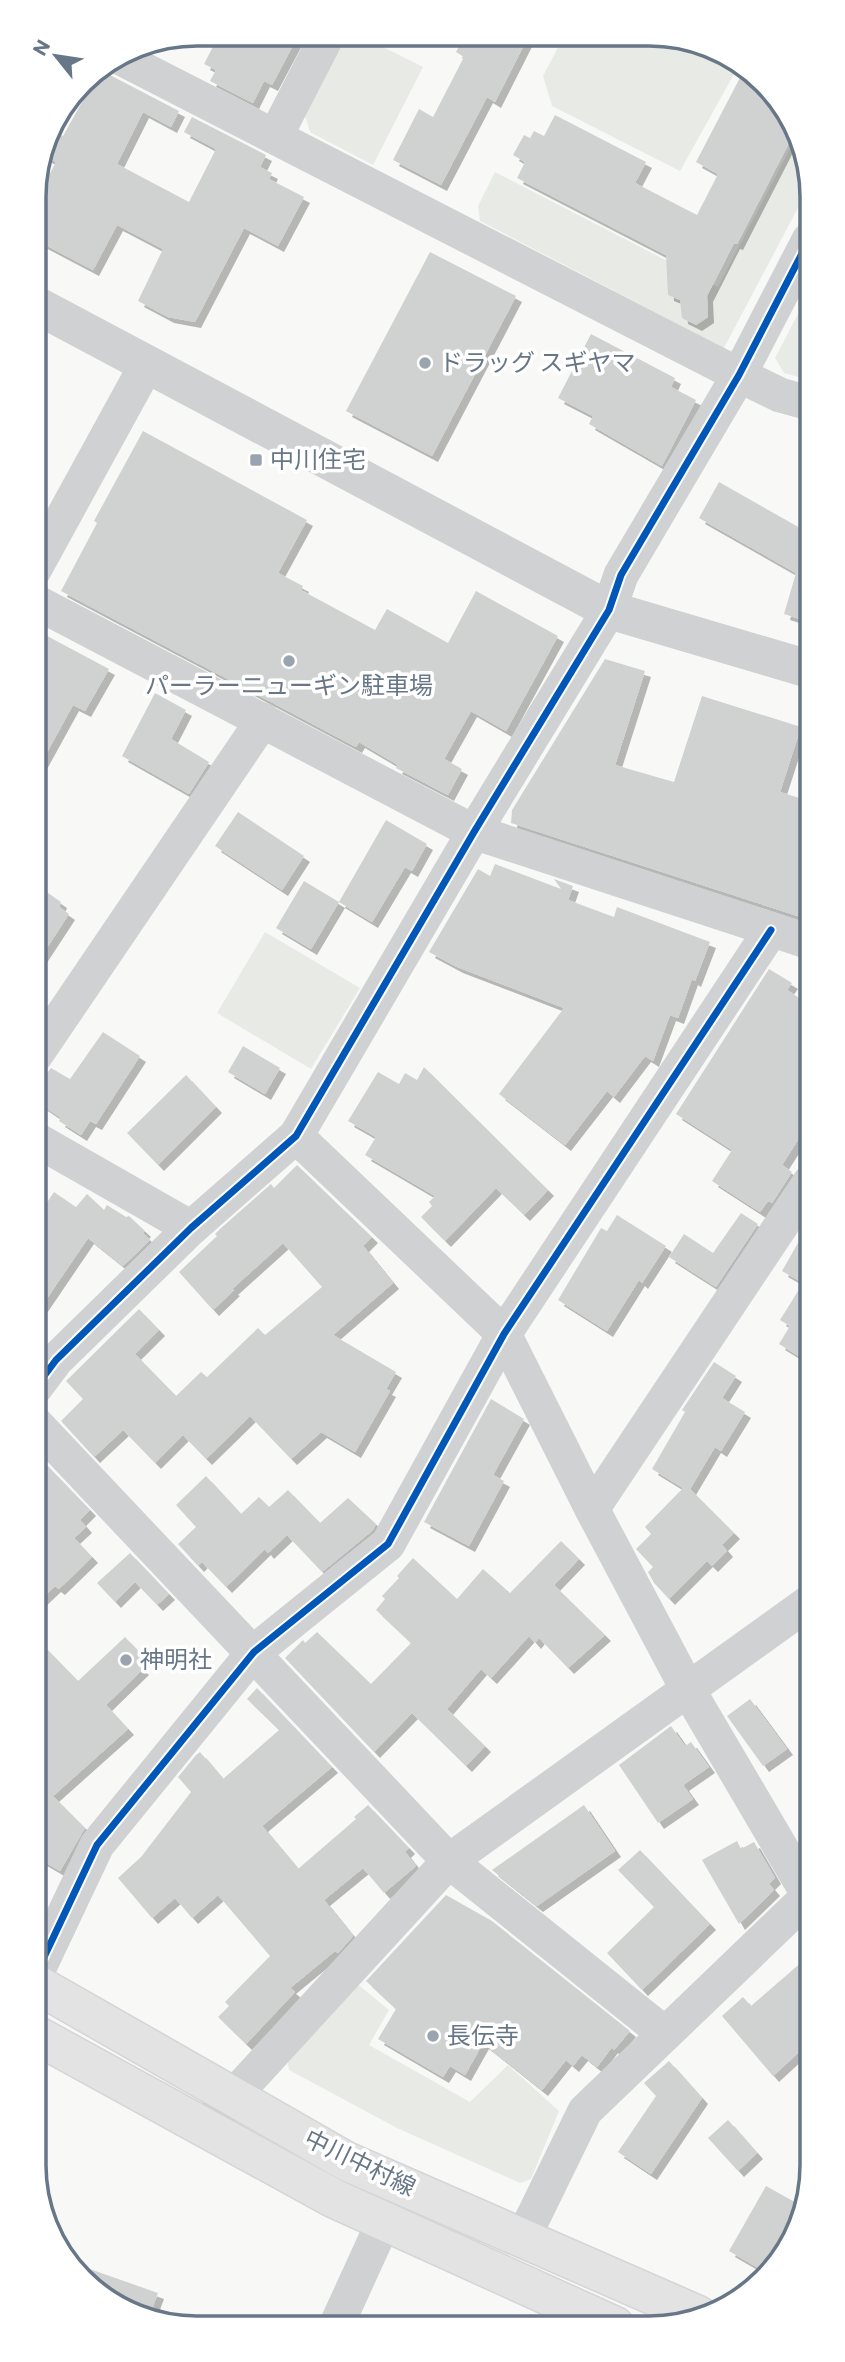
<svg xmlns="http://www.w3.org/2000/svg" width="845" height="2362" viewBox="0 0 845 2362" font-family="Commissioner,'Noto Sans JP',sans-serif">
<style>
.green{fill:#e8ebe5}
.building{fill:#d0d2d2;filter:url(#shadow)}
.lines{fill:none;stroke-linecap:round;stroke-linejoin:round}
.secondary-casing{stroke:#d4d5d6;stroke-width:41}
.minor{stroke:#d0d1d2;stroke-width:35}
.tertiary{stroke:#d0d1d2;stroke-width:38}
.secondary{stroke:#e3e3e3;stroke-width:38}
.cycleway-casing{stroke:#fff;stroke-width:11}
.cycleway{stroke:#0057b8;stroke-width:7}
.poi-dot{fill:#9aa4ae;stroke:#fff;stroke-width:2.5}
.labels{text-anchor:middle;stroke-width:7;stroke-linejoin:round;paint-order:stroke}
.poi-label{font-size:24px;fill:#687787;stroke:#fff;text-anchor:start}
.street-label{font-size:24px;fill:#687787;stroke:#fff}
.rim{fill:none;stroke:#687787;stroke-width:3.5}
</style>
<defs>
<filter id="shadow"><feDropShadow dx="6" dy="6" stdDeviation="0" flood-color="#0004"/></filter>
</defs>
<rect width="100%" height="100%" fill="#f8f8f7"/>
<g class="green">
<path d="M343,34H357L423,67L373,165L310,132L304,112Z"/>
<path d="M564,36H681L738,67L680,171L552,106L543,76Z"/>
<path d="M795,139L809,164V187L724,348L480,221L478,206L495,172L718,287Z"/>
<path d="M809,293V380L784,373L775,358Z"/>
<path d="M265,932L360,988L311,1069L217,1013Z"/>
<path d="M356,1983L389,2010L369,2045L470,2102L508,2065L559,2111L531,2179L520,2183L397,2128L289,2070L287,2058Z"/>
</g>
<g class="building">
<path d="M220,33L279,34H299L272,85L264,81L253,103L210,81L216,70L204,64Z"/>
<path d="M465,35H529L495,102L487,97L441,185L393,160L419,109L433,117L464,57L456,52Z"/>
<path d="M101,68L108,74L179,111L171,127L143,112L117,164L189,202L216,149L184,132L192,117L266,155L260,167L272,173L269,179L304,197L278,246L244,228L195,322L168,317L138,301L163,249L117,225L93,270L34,239V204L56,162L42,155L49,129L63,136Z"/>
<path d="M744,70L764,81L793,135L737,244L734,243L707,296L708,317L696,325L682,318L680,300L668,295L666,255L517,178L525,162L513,155L524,135L530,138L534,131L544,136L555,115L646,162L635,183L697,215L718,174L696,162Z"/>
<path d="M430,252L516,296L432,456L346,411Z"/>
<path d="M591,334L675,378L671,387L696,400L662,466L589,424L593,416L558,398Z"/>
<path d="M143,431L307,520L278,573L303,586L301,590L375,630L387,609L448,643L476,591L558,636L506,731L471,711L444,759L462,769L448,795L396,768L398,765L359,742L356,747L61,591L97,523L94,521Z"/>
<path d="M719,482L809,533V622L784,614L796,573L699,518Z"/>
<path d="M34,629L109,669L85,711L73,705L34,776Z"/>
<path d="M605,659L645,671L615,765L674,782L702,696L801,727L780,792L809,801L810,920L511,823L512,810Z"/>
<path d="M155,693L186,710L171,739L209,762L189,794L122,756Z"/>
<path d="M238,812L304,856L282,890L215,846Z"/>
<path d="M386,820L427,844L412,871L405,867L372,922L339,902L311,949L276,928L304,881L339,902Z"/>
<path d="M495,864L561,889L554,879L573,886L568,900L614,917L617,907L710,942L695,981L692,979L678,1018L670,1015L653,1061L645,1056L614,1097L607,1091L565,1145L499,1094L564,1008L457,967L429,952L478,869L490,876Z"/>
<path d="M35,884L61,902L59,907L69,914L35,966Z"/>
<path d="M769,969L792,983L787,990L810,1005V1121L782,1165L792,1172L772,1203L768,1201L760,1212L712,1181L732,1150L676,1114Z"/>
<path d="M103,1032L140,1056L96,1124L90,1121L81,1135L59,1121L61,1118L36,1101L41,1093L38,1090L40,1087L37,1085L51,1068L70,1079Z"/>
<path d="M243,1046L280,1068L265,1094L228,1072Z"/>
<path d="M424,1067L548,1190L524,1215L496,1188L445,1241L421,1217L432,1206L429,1202L435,1196L365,1155L376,1137L348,1121L378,1072L399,1084L405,1073L417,1080Z"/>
<path d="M186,1075L216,1107L158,1165L127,1133Z"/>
<path d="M297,1165L372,1237L363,1246L393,1283L333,1335L396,1372L386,1389L390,1391L355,1452L321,1432L291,1459L250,1416L206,1459L183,1435L155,1463L123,1430L94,1457L61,1421L83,1399L66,1381L139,1309L159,1330L135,1354L176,1396L201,1372L207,1377L258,1328L265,1335L322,1287L283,1243L232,1289L234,1290L213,1310L179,1272L217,1236L215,1234L221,1228L271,1184L274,1188Z"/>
<path d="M54,1192L76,1207L87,1194L104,1210L107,1205L126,1217L129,1216L145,1231L143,1233L150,1240L123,1266L88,1238L35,1316V1220Z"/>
<path d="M741,1213L758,1224L716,1287L669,1257L684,1234L713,1253Z"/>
<path d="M617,1215L666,1246L642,1283L639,1280L607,1331L558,1300L601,1228L607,1231Z"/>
<path d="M810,1222V1363L779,1344L790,1326L780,1320L803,1283L782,1271Z"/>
<path d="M714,1362L736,1376L722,1398L745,1412L721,1451L715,1447L690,1489L734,1533L722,1545L727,1551L712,1566L707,1561L669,1599L654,1583L648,1572L653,1567L636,1549L651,1534L645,1527L683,1488L652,1469L685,1412L682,1410Z"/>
<path d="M491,1399L524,1419L493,1475L504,1481L469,1546L424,1522Z"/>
<path d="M35,1453L90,1510L80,1520L86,1527L74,1538L92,1557L59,1589L55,1586L36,1604Z"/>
<path d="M206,1476L241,1514L259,1497L269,1507L288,1490L320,1523L348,1498L376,1524L372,1531L322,1572L287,1535L268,1553L265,1549L226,1587L202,1562L198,1566L178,1544L196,1527L176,1505Z"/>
<path d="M561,1541L579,1559L554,1585L605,1635L568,1668L539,1638L535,1643L529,1636L491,1678L481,1669L447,1709L485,1746L466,1766L412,1713L374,1752L285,1658L303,1640L305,1643L317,1632L371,1684L411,1643L376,1610L385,1599L382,1596L399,1578L397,1576L413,1558L457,1599L483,1569L510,1593Z"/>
<path d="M130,1553L169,1594L157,1605L135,1582L115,1602L97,1583Z"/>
<path d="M125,1637L146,1659L140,1666L143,1669L106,1705L128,1729L53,1796L85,1828L60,1871L36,1857V1638L78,1681Z"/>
<path d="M257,1688L332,1767L262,1826L298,1869L356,1819L354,1817L368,1805L409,1848L405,1852L416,1866L384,1893L363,1868L324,1900L353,1936L338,1953L335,1951L290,1988L295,1992L246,2044L218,2017L229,2006L225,2002L270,1956L218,1895L192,1918L175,1898L152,1918L118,1878L141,1857L191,1792L178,1777L196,1755L200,1752L223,1779L279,1730L247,1699Z"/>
<path d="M750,1699L787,1749L763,1766L727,1716Z"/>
<path d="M671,1726L685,1746L691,1742L709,1767L683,1785L693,1799L658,1823L619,1765Z"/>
<path d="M584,1805L615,1851L537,1906L492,1870Z"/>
<path d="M737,1841L741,1849L754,1842L775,1878L769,1884L774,1890L739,1924L702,1860Z"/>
<path d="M640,1850L710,1924L642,1990L607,1953L654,1907L618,1870Z"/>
<path d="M446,1895L492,1921L630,2031L614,2050L612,2047L597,2067L582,2055L573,2066L566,2060L542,2090L483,2043L465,2075L450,2066L443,2077L378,2039L396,2009L366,1981Z"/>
<path d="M811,1954V2041L773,2076L722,2016L743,1997L751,2006Z"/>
<path d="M669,2061L702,2098L651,2174L618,2152L656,2096L644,2083Z"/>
<path d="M728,2120L757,2153L738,2171L708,2138Z"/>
<path d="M766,2186L800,2205L769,2274L729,2251Z"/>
<path d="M87,2268L158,2293L149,2317L81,2281Z"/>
</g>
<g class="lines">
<defs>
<g id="secondary">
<path d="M36,1984L346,2161L698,2315"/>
<path d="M36,2035L333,2198L615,2326"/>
</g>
</defs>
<use href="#secondary" class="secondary-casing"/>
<g class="minor">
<path d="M117,56L739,375L780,395L809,403"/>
<path d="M275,137L328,34"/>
<path d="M34,570L147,364"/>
<path d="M34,601L474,832L810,942"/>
<path d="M35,1056L263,720"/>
<path d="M296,1136L504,1334L592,1509L687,1688L811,1899"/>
<path d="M35,1139L191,1228"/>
<path d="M35,1388L56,1360L191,1228L296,1136L474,832L609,610L621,575L739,375L809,240"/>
<path d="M35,1423L449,1861L665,2034"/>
<path d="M592,1509L810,1182"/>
<path d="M36,1974L97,1845L254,1652L388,1544L504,1334L771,930"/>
<path d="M205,2127L449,1861L811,1601"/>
<path d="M523,2238L585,2111L811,1894"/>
<path d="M336,2326L384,2221"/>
</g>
<path class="tertiary" d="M34,304L609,610L809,669"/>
<use href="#secondary" class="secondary"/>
<defs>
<g id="cycleway">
<path d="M35,1388L56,1360L191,1228L296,1136L474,832L609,610L621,575L739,375L809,240"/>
<path d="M36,1974L97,1845L254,1652L388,1544L504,1334L771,930"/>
</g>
</defs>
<use href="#cycleway" class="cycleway-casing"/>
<use href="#cycleway" class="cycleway"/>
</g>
<g class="poi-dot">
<circle cx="425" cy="363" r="7"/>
<rect x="249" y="453" width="14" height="14" rx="3.5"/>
<circle cx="289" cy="661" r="7"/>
<circle cx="126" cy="1660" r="7"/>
<circle cx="433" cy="2036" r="7"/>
</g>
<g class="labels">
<g class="poi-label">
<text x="439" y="371">ドラッグ スギヤマ</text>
<text x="270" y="468">中川住宅</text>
<text x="289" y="694" text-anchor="middle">パーラーニューギン駐車場</text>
<text x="140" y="1668">神明社</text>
<text x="447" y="2044">長伝寺</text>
</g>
<g class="street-label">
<text transform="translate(360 2163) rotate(26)" y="8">中川中村線</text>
</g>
</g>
<path d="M0 0H845V2362H0ZM197 46H649A151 151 0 0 1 800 197V2165A151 151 0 0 1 649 2316H197A151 151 0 0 1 46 2165V197A151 151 0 0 1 197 46Z" fill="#fff" fill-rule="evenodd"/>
<path class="rim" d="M197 46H649A151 151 0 0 1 800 197V2165A151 151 0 0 1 649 2316H197A151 151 0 0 1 46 2165V197A151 151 0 0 1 197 46Z"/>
<g transform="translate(56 56) rotate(300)" stroke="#ffffff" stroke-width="5" paint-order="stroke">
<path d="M0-5L12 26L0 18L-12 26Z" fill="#687787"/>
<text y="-10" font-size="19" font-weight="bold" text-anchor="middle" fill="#687787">N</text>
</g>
</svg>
